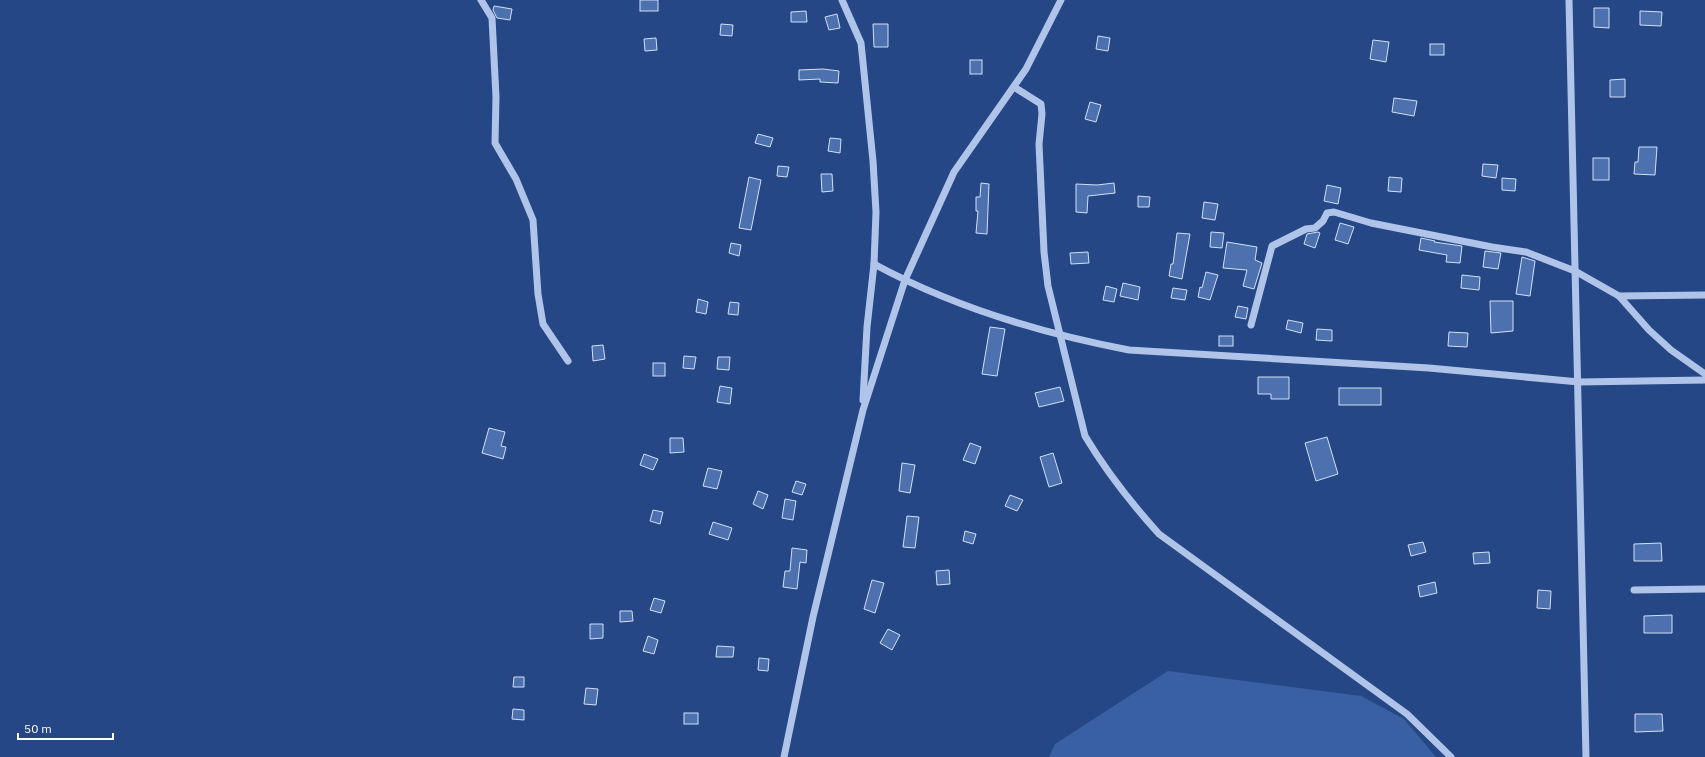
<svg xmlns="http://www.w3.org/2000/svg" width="1705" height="757" font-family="'IBM Plex Sans',sans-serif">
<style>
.green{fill:#3960a3}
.building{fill:#4d70ae;stroke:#d3e0f7}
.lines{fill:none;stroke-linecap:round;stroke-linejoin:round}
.minor{stroke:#afc4e8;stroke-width:7}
</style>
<rect width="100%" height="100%" fill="#254786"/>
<!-- green -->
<path class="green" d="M1168,671l193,25 43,23 32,38h-387l6,-13z"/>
<!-- building -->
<g class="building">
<rect x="640" y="0" width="18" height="11"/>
<path d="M494,6l18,3 -2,11 -13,-2 -4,-8z"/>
<path d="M1594,8h15v20l-15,-1z"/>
<path d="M806,11l1,11h-16v-10z"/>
<path d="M1640,11l22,1 -1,14 -21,-1z"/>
<path d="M837,14l3,14 -11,2 -4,-13z"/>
<path d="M721,24l12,1 -1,11 -12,-1z"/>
<path d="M873,24h15v23h-14z"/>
<path d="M1098,36l12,2 -2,13 -12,-2z"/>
<path d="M656,38l1,12 -12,1 -1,-12z"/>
<path d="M1373,40l16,2 -3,20 -16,-3z"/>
<rect x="1430" y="44" width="14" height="11"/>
<rect x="970" y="60" width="12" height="14"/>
<path d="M823,69l16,2 -1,12 -18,-1v-3l-21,1v-10z"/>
<path d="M1625,79v18h-15v-17z"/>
<path d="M1394,98l23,3 -3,15 -22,-4z"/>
<path d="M1090,102l11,3 -5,17 -11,-3z"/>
<path d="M758,134l15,4 -3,9 -15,-4z"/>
<path d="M830,138l11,1 -1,14 -12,-2z"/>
<path d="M1639,147h18l-2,28 -21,-1 1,-12h3z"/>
<rect x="1593" y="158" width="16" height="22"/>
<path d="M1483,164l15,1 -2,13 -14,-2z"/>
<path d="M778,166l11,1 -2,10 -10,-1z"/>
<path d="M821,174h11l1,17 -11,1z"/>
<path d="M749,177l12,3 -10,50 -12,-2z"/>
<path d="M1389,177l13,1 -1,14 -13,-1z"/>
<path d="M1502,178l14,1 -1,12 -13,-1z"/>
<path d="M981,183l8,1 -2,50 -11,-1 2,-22h-2v-14h4z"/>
<path d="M1114,183l1,10 -27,3 -1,17 -11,-1v-28l21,1z"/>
<path d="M1327,185l14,3 -3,16 -14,-3z"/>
<path d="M1138,196l12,1 -1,10h-11z"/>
<path d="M1204,202l14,2 -3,16 -13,-2z"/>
<path d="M1340,223l14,4 -6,17 -13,-4z"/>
<path d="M1211,232l13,1 -2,15 -12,-1z"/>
<path d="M1318,232l2,1 -5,15 -11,-4 3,-10z"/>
<path d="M1177,233l13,1 -8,45 -13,-3 2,-12h2z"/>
<path d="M1421,238l14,3 -1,1 28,4 -2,17 -14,-1 1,-7 -28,-5z"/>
<path d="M1227,242l30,5 -2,13 7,3 -8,26 -11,-3 4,-16 -24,-2z"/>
<path d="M731,243l10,2 -2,11 -10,-3z"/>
<path d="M1485,251l16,2 -3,16 -15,-2z"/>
<path d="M1088,252l1,11 -18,1 -1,-11z"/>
<path d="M1522,257l13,4 -5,35 -14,-2z"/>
<path d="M1206,272l12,3 -8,25 -12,-3 2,-10 2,1z"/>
<path d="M1462,275l18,2 -1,13 -18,-2z"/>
<path d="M1123,283l17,4 -2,13 -18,-4z"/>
<path d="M1106,286l11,3 -3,13 -11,-2z"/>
<path d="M1173,288l14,2 -2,10 -14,-2z"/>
<path d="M698,299l10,3 -2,12 -10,-2z"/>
<path d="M1490,301h23v30l-22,2z"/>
<path d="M730,302l9,1 -1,12 -10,-1z"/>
<path d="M1238,306l10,2 -2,11 -11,-2z"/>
<path d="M1288,320l15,3 -2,10 -15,-4z"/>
<path d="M990,327l15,2 -8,47 -15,-2z"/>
<path d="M1317,329l15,1v11l-16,-1z"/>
<path d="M1449,332l19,1 -1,14 -19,-1z"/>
<rect x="1219" y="336" width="14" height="10"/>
<path d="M603,345l2,14 -12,2 -1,-15z"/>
<path d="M684,356l12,1 -2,12 -11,-1z"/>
<path d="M718,357h12l-1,13 -12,-1z"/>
<rect x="653" y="363" width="12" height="13"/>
<path d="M1258,377h31v22h-18v-5h-13z"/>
<path d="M720,386l12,2 -2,16 -13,-2z"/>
<path d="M1060,387l4,14 -25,6 -4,-14z"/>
<rect x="1339" y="388" width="42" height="17"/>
<path d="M489,428l16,4 -4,14 5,1 -3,12 -21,-6z"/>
<path d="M1327,437l11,37 -22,7 -11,-38z"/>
<path d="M670,438h13l1,14 -14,1z"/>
<path d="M970,443l11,4 -6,17 -12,-4z"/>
<path d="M1053,453l9,30 -13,4 -9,-30z"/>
<path d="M644,454l14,5 -5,11 -13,-5z"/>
<path d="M902,463l13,2 -5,28 -11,-2z"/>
<path d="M708,468l14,3 -5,18 -14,-3z"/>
<path d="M796,481l10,3 -4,11 -10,-3z"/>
<path d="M758,491l10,4 -5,14 -10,-5z"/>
<path d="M1010,495l13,5 -6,11 -12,-5z"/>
<path d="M785,499l11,2 -3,19 -11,-2z"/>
<path d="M653,510l10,2 -3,12 -10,-3z"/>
<path d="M907,516l12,1 -4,31 -12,-1z"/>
<path d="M713,522l19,6 -4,12 -19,-6z"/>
<path d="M965,531l11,3 -3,10 -10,-3z"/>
<path d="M1423,542l3,10 -15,4 -3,-11z"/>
<path d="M1661,543l1,18h-28v-17z"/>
<path d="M792,548l15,2 -1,13 -6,-1 -3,27 -14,-2 2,-16h5z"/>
<path d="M1489,552l1,11 -16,1 -1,-11z"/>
<path d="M949,570l1,14 -13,1 -1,-14z"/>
<path d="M872,580l12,3 -9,30 -11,-4z"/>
<path d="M1435,582l2,11 -17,4 -2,-11z"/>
<path d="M1538,590l13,1 -1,18 -13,-1z"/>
<path d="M654,598l11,3 -4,12 -11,-3z"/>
<path d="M620,611h12l1,10 -13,1z"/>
<path d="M1672,615v18h-28v-17z"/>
<path d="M590,624h13v14l-13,1z"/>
<path d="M888,629l12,6 -8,15 -12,-7z"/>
<path d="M648,636l10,4 -4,14 -11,-3z"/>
<path d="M717,646l17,1 -1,10h-17z"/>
<path d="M759,658l10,1 -1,12 -10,-1z"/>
<path d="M514,677h10v10h-11z"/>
<path d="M586,688l12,1 -2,16 -12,-1z"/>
<path d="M513,709l11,1v10l-12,-1z"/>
<rect x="684" y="713" width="14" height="11"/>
<path d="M1635,714h27l1,17 -28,1z"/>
</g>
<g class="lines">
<!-- minor -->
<g class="minor">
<path d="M481,0l11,18 4,79 -1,46 21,36 17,41 5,74 5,30 25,37"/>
<path d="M842,0l19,43 12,118 3,51 -2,52 -7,63 -4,73"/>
<path d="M1569,0l17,757"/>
<path d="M1014,87l27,17 1,10 -3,30 5,108 4,34 37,150c21,35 46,67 74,98l248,180 44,43"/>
<path d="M874,264c79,43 166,69 255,86l300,18 150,14 126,-2"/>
<path d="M1619,296l86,-1"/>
<path d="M1251,325l21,-79 34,-17 9,-1 8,-7 4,-8 7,-1 37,11 121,24 34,5 49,19 44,25 30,34 22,20 34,24"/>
<path d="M1634,590l71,-1"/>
<path d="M784,757l29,-140 50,-207 42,-130 49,-108 72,-103 35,-69"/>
</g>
</g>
<!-- scale -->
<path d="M18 733v6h95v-6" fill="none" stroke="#ffffff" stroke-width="2"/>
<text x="24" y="733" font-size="12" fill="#ffffff" stroke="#254786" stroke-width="3" paint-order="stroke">50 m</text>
</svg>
